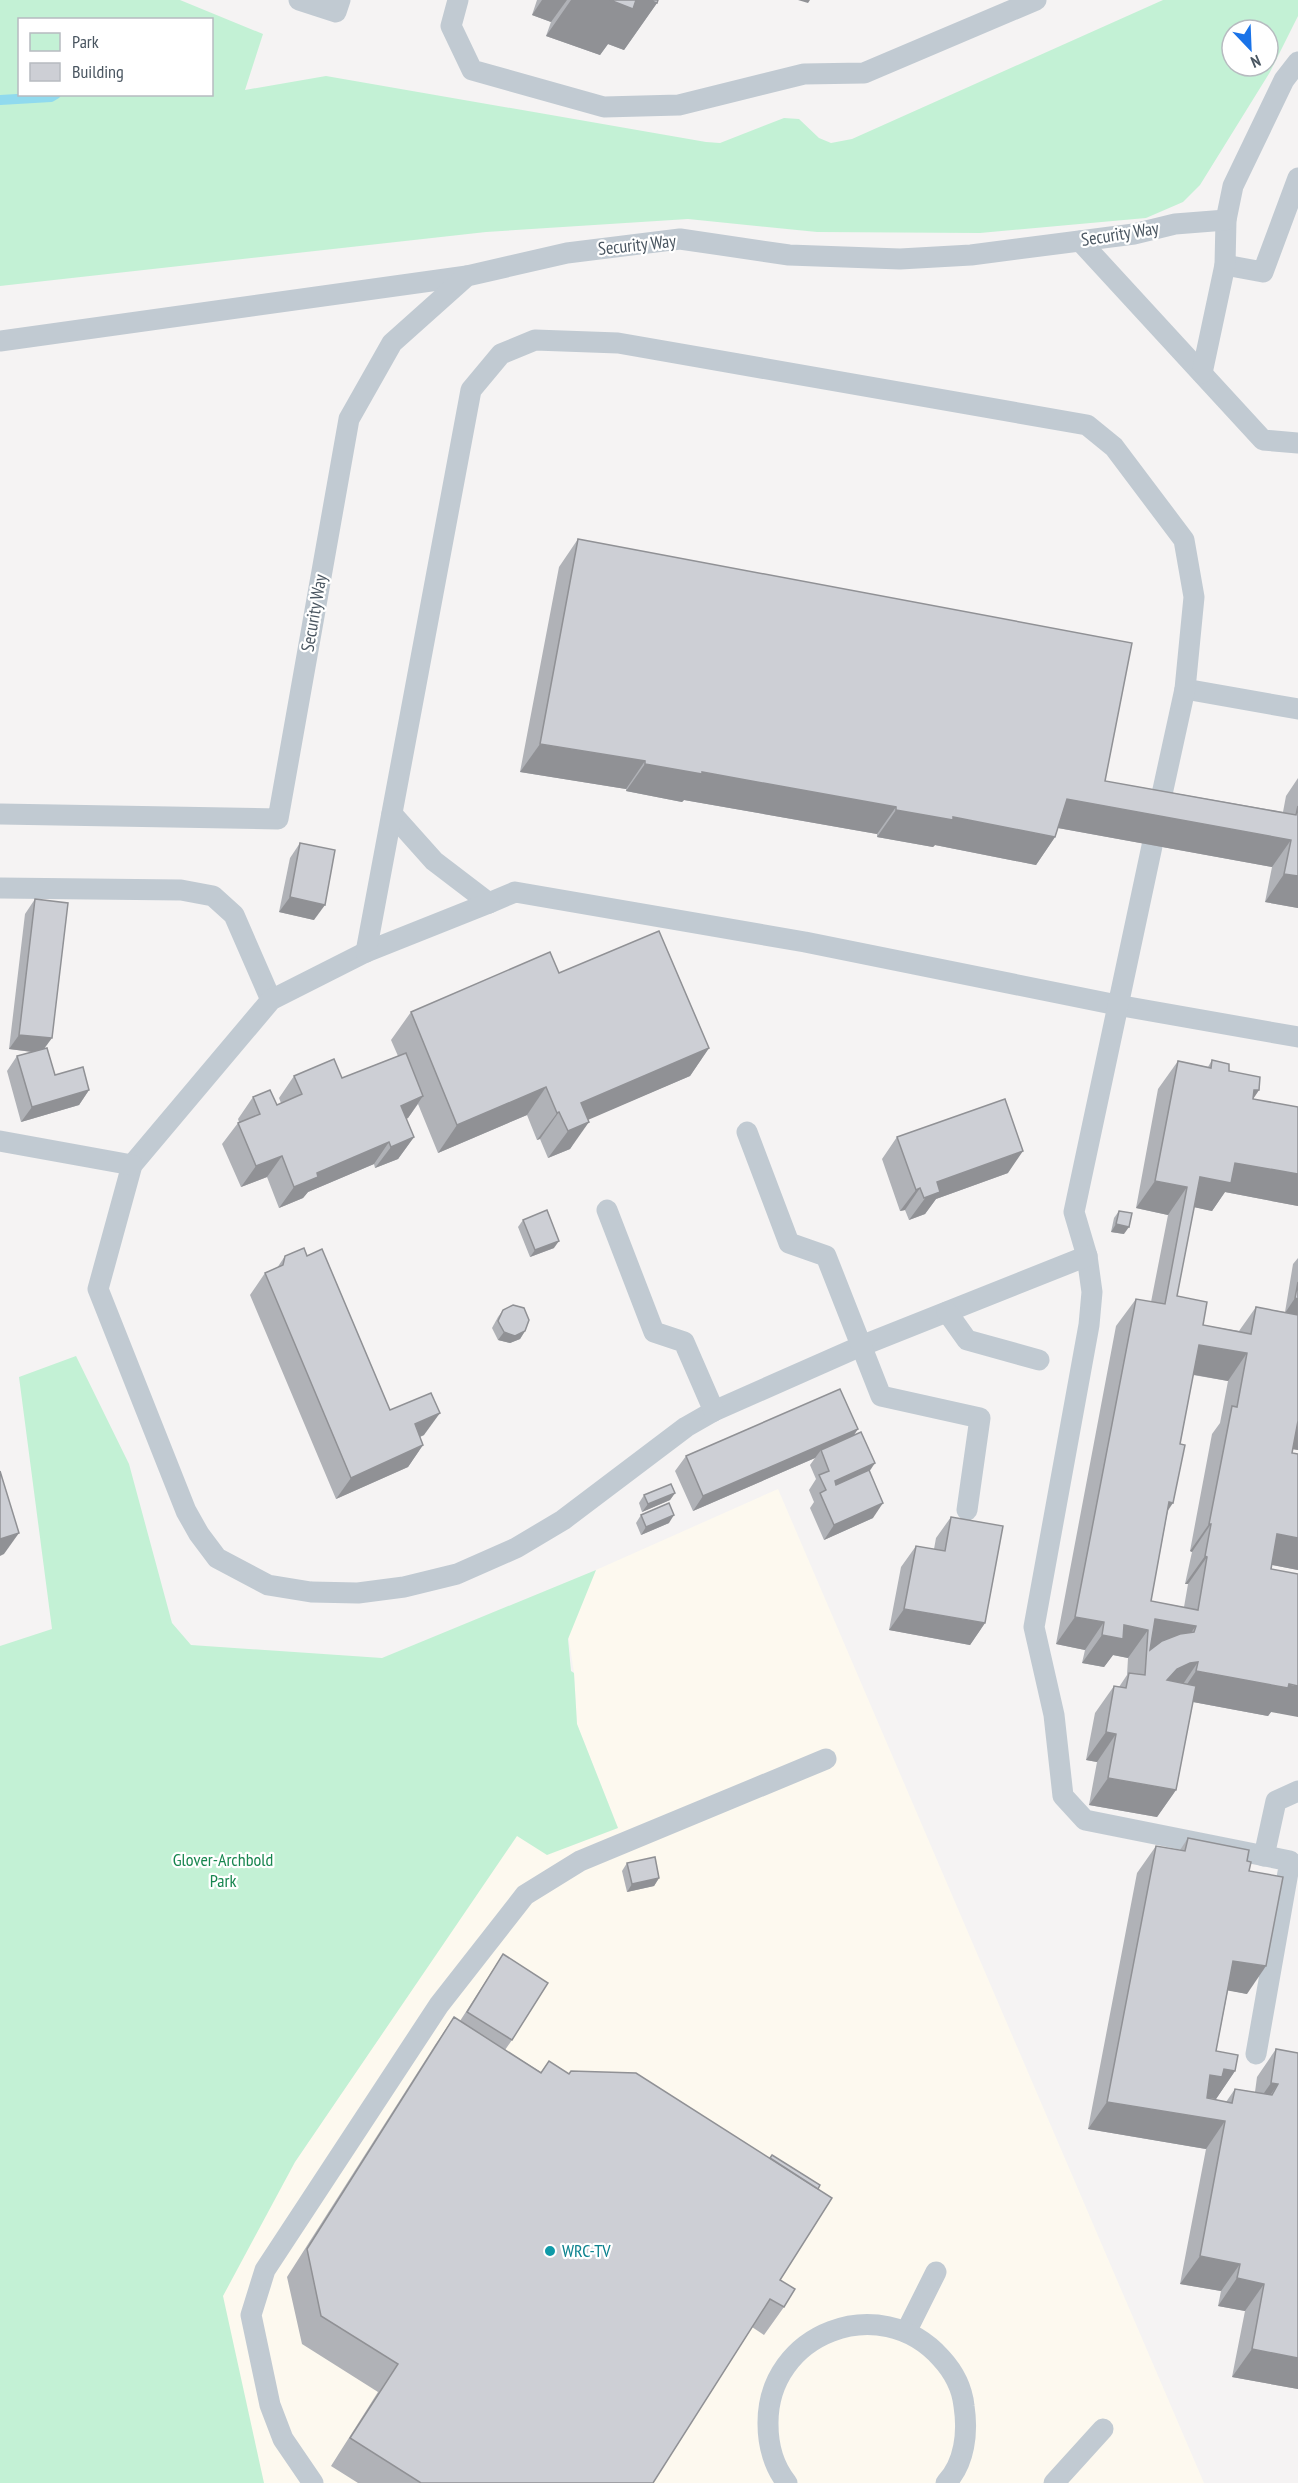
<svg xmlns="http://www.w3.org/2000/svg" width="1298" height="2483" font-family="'PT Sans Narrow',sans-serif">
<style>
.commercial{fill:#fdf9ef}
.green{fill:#c3f1d5;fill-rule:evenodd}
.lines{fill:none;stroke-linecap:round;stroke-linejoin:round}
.stream{stroke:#90daee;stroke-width:10}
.service{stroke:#c1cad2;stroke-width:21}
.wall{fill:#b0b2b7;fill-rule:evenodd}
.shaded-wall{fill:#909195}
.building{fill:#cdcfd5;stroke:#909195;stroke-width:1.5;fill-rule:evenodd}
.culture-dot{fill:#0f9aa8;stroke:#fff;stroke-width:2}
.labels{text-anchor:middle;stroke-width:4.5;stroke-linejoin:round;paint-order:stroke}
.street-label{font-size:18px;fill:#4a5661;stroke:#fff}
.park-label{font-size:18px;fill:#17864f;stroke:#fff}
.culture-label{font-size:18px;fill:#0d838f;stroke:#fff;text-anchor:start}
</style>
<rect width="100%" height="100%" fill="#f5f3f3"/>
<!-- commercial -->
<path class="commercial" d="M778,1489l426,994h-942l-45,-182 78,-139 223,-329 100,-5 -41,-104 -3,-51 -6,-40 28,-63z"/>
<!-- green -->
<g class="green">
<path d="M0,0h180l83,34 -18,56 81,-14 380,66 14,1 64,-25 15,1 20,19 12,5 21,-4 311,-139h135v16l-28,56 -70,113 -17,17 -37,16 -166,15 -163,-1 -129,-13 -202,13 -486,54zM20,20h192v74h-192zM1232,30h36v36h-36z"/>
<path d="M76,1356l53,108 43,159 19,22 191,13 214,-88 -28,69 3,32 3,2 3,51 41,104 -71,27 -30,-19 -222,326 -72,134 41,187h-264v-837l52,-17 -33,-252z"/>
</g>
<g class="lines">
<!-- stream -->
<path class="stream" d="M0,100l51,-3 5,-3"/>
<!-- service -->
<g class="service">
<path d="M299,0l37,12 4,-12"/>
<path d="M458,0l-7,26 21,44 132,37 75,-2 125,-31 60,-1 172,-73"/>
<path d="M1080,241l183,199 35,3"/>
<path d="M1225,265l38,7 35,-94"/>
<path d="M0,341l467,-65"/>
<path d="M1202,373l23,-108 1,-45 7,-34 51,-106 14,-18"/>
<path d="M1185,689l113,20"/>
<path d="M0,814l278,5 71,-400 43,-76 75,-67 100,-23 113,-14 109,16 111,4 71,-4 163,-21 41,-10 51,-4"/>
<path d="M392,814l42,47 55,42 26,-11 290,50 312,63 181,32"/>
<path d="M1152,846l-78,366 13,44 5,36 -3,33 -55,302 20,88 9,81 22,24 205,41 -34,193"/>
<path d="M0,888l181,2 32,6 21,19 37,85"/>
<path d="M489,903l-123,49 -95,48 -139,165 -34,124 88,222 13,23 18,24 51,27 43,7 47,1 46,-6 53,-13 59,-26 47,-28 123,-93 28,-16 147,-65 226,-90"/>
<path d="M366,952l105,-562 30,-36 34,-14 83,3 469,82 27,22 70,93 10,57 -9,92 -28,128"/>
<path d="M747,1132l42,111 37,13 55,140 99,22 -13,92"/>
<path d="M0,1141l132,24"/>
<path d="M607,1210l47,122 30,10 30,69"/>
<path d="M947,1312l20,28 72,20"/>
<path d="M1264,1856l12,-55 22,-10"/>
<path d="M906,2332l30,-60"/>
<path d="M313,2483l-30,-44 -13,-34 -19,-90 14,-45 174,-265 86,-110 55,-34 246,-102"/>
<path d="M787,2483c-13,-16 -19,-38 -19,-59 -1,-91 112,-134 173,-66 12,13 21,29 23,48 4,26 1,57 -18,77"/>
<path d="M1054,2483l49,-54"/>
</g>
</g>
<!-- wall -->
<g class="wall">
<path d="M537,0h121l-1,3 -33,47 -16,-6 -8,11 -54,-19 5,-14 -19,-7z"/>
<path d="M578,539l527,242 178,31 3,-16 12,-18v130l-33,-6 7,-35 -214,-39 -3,9 -19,28 -101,-20 -2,2 -56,-10v-3l-193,-34 -2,2 -56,-11v-2l-106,-17 39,-205z"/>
<path d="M300,843l14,77 -35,-8 11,-54z"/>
<path d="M35,899l9,150 11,26 34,15 -10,15 -58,17 -14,-51 10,-15 15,-4 -23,-3 16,-135z"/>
<path d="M559,973l150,75 -19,28 -102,43 -18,30 -22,9 -8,-19 -3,1 -10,-25 -89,38 -20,-49 -10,14 -2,1 8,18 -16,22 -23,9 -1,-4 -66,28 -5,6 -24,10 -12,-31 -26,10 -19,-43 16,-21 1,-1 -1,-3 15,-22 24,8 4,-2 -2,-5 15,-22 48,2 56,-22 -7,-16 20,-28z"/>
<path d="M1212,1060l47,30 -6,9 45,8v99l-73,-14 -13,19 -18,-4 -17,89 26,29 36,6 17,-24 29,5 8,-48 5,-6v192l-5,-1 -1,4 6,1v116l-26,-5 -1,147 -3,4 -75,-14 -17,88 -19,27 -68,-12 8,-43 -11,-2 9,-47 19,-27 5,1 8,-12 1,-17 -15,-3 -9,12 -22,-4 3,-13 -29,-6 60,-318 20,-27 15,3 17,-87 -32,-7 22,-119 20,-28 30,6zM1193,1375l35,6 -8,42 -8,11 -22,117 2,1 -7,32h3l-4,23 -33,-6z"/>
<path d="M897,1137l111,36 -72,26 -11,15 -16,6 -4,-10 -5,1 -18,-52z"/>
<path d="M1119,1211l5,23 -13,-2 3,-14z"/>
<path d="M523,1220l31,28 -24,9 -12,-30z"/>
<path d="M285,1256h22l83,154 34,25 -4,2 3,8 -15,22 -72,32 -86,-204 15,-22 12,-5z"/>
<path d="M503,1310l22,21 -5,8 -10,4 -12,-3 -6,-12 6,-11z"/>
<path d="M853,1436l17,35 3,47 -49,22 -14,-32 4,-6 -5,-12 7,-11 -6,-14 5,-7 -122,53 -18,-40 11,-15z"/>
<path d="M675,1493l-5,7 -28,12 -3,-9 5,-8z"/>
<path d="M641,1515l28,8 -28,12 -5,-12z"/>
<path d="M951,1517l34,106 -15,22 -81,-15 12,-63 15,-21 18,3 2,-11z"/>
<path d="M1188,1838l59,23 2,10 -2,123 -19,-4 -12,61 19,20 -19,28 -9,-1 19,4 9,-13 20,3 2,-15 19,-28 22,340 -66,-12 13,-66 -27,-5 3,-15 -41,-7 26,-135 -118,-20 49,-256 19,-27 24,4z"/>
<path d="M627,1863l32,15 -5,8 -27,6 -5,-21z"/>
<path d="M503,1954l9,86 -7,10 36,22 8,-11 20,13 249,115 -38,91 4,27 -20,28 -12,-8 -99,156h-295l-27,-17 47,-74 -76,-48 -15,-67 148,-232 19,-28 6,4z"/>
</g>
<!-- shaded-wall -->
<g class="shaded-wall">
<path d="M542,0h25l-16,22 -19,-7z"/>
<path d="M571,0h78l8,3 -33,47 -16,-6 -8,11 -54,-19z"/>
<path d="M798,0h12l-2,3z"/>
<path d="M540,744l105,17 -19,28 -106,-17z"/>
<path d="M645,764l57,8 194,35 -19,27 -193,-34 -2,2 -56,-11z"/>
<path d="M1067,799l224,41 -19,27 -225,-41z"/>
<path d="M896,810l57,7 102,20 -19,28 -101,-20 -2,2 -56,-10z"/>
<path d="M1284,874l14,2v32l-33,-6z"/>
<path d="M290,897l35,8 -11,15 -35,-8z"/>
<path d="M19,1035l33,3 -11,15 -32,-4z"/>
<path d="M709,1048l-19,28 -123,53 14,-26z"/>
<path d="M546,1087l-19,28 -89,38 19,-28z"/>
<path d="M89,1090l-10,15 -58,17 11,-15z"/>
<path d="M1254,1090h5l-19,28z"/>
<path d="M423,1096l-15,22 -22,10 15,-22z"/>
<path d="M559,1112l-19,27 -3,1 20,-27z"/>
<path d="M589,1122l-19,27 -22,9 20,-27z"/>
<path d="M414,1137l-16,22 -23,9 16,-21z"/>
<path d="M389,1142l-15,22 -66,28 -5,6 -24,10 15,-21 23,-14z"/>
<path d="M1023,1151l-15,22 -72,26 -11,15 -16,6 28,-38z"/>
<path d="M282,1156l-15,21 -26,10 15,-21z"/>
<path d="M1235,1163l63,11v32l-73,-14 -13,19 -28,-6 16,-28z"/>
<path d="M1155,1181l32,6 -19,28 -32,-7z"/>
<path d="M920,1188l-15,22 -5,1 16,-21z"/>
<path d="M1116,1224l13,3 -5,7 -13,-2z"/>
<path d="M559,1241l-5,7 -24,9 5,-7z"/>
<path d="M1295,1298l3,1v16l-13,-2z"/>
<path d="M525,1331l-5,8 -10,4 -12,-3 6,-8z"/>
<path d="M1199,1345l48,8 -19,28 -49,-9z"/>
<path d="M440,1413l-16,22 -24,10 15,-21z"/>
<path d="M1298,1420v30l-19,-3z"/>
<path d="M858,1429l-10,15 -27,6 -6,8 -122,53 10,-15z"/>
<path d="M423,1445l-15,22 -72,32 15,-21z"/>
<path d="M875,1463l-10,15 -40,18 10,-15z"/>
<path d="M675,1493l-5,7 -28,12 6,-8z"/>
<path d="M1169,1502l4,1 -19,28z"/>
<path d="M883,1503l-10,15 -49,22 10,-15z"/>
<path d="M674,1515l-5,8 -28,12 5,-8z"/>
<path d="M1209,1524h2l-19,28 -2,-1z"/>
<path d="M19,1533l-15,21 -4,2v-17z"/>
<path d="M1277,1534l21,4v32l-40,-8z"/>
<path d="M1205,1556l2,1 -19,27h-3z"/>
<path d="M904,1609l81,14 -15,22 -81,-15z"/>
<path d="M1075,1617l29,5 -19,28 -29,-6z"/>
<path d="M1155,1619l41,7 -20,27 -29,-5 1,-18 -20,28 -15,-3 -9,12 -22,-4 20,-28 22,-10z"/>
<path d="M1198,1662l-19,28 -12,-10 10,-11 13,-6z"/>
<path d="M1196,1671l102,15v31l-27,-5 -3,4 -91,-17z"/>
<path d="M1106,1732l10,2 -19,28 -11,-2z"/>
<path d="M1108,1778l68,12 -19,27 -68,-12z"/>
<path d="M659,1878l-5,8 -27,6 5,-8z"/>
<path d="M1233,1961l33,5 -19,28 -33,-6z"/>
<path d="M1224,2069l11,2 -19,28 -8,-1 -5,6 7,-29z"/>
<path d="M1271,2083l7,1 -19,28 -7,-2z"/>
<path d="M1107,2102l118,19 -19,28 -118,-20z"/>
<path d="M1200,2256l40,8 -19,27 -41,-7z"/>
<path d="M1237,2278l27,6 -19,27 -27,-5z"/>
<path d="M1252,2349l46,9v31l-66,-12z"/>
</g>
<!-- building -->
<g class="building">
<path d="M610,0h26l-3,9z"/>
<path d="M649,0h9l-1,3z"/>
<path d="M578,539l554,104 -27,138 191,34 2,-9v70l-14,-2 7,-34 -224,-41 -12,38 -102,-20v3l-57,-10v-3l-194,-35v2l-57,-10v-3l-105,-17z"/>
<path d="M300,843l35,7 -10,55 -35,-8z"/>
<path d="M35,899l33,4 -16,135 -33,-3z"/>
<path d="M659,931l50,117 -128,55 8,19 -21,9 -9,-19 -2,1 -11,-26 -89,38 -46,-113 139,-60 9,21z"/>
<path d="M47,1048l8,27 28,-8 6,23 -57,17 -15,-51z"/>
<path d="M406,1053l17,43 -22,10 13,31 -23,10 -2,-5 -72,31 1,4 -24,10 -12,-31 -26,10 -18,-43 22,-9 -7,-17 17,-7 7,15 25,-11 -8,-18 40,-17 8,19z"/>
<path d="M1212,1060l17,4v7l31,6 -1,13h-5l-1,9 45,8v67l-63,-11 -4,20 -31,-6 -23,119 30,6 -4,23 48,9 5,-27 42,8v106l-6,32 6,1v84l-21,-4 -6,35 27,5v112l-9,-2 -1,4 -92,-17 2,-9 -8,1 -13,6 -10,11 29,6 -20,104 -68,-12 8,-44 -10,-2 8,-46 12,2 3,-15 16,2 3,-45 -24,-5 -1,14 -21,-4 2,-13 -29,-5 61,-318 29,5 22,-117 -32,-6 23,-120 33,7zM1199,1345l48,8 -10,54 -5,-1 -23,118h2l-6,32 2,1 -9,53 -47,-9 18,-99 4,1 12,-58 -5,-1zM1155,1619l41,7 -2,6 -14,2 -18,7 -12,9z"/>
<path d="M1005,1099l18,52 -86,31 3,10 -16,6 -4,-10 -4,2 -19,-53z"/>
<path d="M547,1210l12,31 -24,9 -12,-30z"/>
<path d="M1119,1211l13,2 -3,14 -13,-3z"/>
<path d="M304,1248l3,8 15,-7 68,161 41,-17 9,20 -25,11 8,21 -72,33 -86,-205 18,-8 2,-9z"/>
<path d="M1298,1282v17l-3,-1z"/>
<path d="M513,1305l11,3 5,12 -4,11 -10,5 -11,-4 -6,-11 5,-11z"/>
<path d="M840,1389l18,40 -155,67 -17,-40z"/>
<path d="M861,1432l14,31 -40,18 1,4 33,-15 14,33 -49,22 -14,-32 6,-3 -7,-15 10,-4 -8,-21z"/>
<path d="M0,1471l19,62 -19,6z"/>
<path d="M671,1484l4,9 -27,11 -4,-9z"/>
<path d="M669,1503l5,12 -28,12 -5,-12z"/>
<path d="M951,1517l52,9 -18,97 -81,-14 12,-63 29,5z"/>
<path d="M1188,1838l61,12 -2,11 4,1 -2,9 34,6 -17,89 -33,-5 -17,90 22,4 -3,16 -11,-2 -2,8 -12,-2 -3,23 25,5 3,-14 37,6 6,-11 -7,-1 5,-34 22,4v305l-46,-9 12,-65 -27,-6 3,-14 -40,-8 25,-135 -118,-19 49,-256 29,5z"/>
<path d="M655,1857l4,21 -27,6 -5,-21z"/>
<path d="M503,1954l45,29 -36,57 -45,-28z"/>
<path d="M454,2017l87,56 8,-12 20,13 2,-3 65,2 196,125 -52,82 15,9 -11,18 -14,-8 -117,184h-232l-71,-45 48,-74 -77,-48 -14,-67z"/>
<path d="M772,2155l48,30 -2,4 -48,-31z"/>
</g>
<!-- markers -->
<circle class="culture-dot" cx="550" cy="2251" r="6"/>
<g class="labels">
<!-- street labels -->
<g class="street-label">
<text transform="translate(1120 234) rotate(-9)" y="6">Security Way</text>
<text transform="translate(637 245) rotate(-6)" y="6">Security Way</text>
<text transform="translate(314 613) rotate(-80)" y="6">Security Way</text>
</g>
<!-- park labels -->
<g class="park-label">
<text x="223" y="1866">Glover-Archbold<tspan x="223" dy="21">Park</tspan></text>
</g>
<!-- culture labels -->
<g class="culture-label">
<text x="562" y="2257">WRC-TV</text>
</g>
</g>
<!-- legend -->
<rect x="18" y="18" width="195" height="78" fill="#ffffff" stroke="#b7bbc0" stroke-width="1.5"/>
<rect x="30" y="33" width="30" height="18" fill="#c3f1d5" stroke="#b7bbc0" stroke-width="1.5"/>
<text x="72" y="48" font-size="18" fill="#4a5661">Park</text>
<rect x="30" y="63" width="30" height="18" fill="#cdcfd5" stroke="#b7bbc0" stroke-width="1.5"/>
<text x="72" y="78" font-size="18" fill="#4a5661">Building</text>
<!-- north arrow -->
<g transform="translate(1250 48) rotate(157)"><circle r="28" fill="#ffffff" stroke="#b7bbc0" stroke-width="1.5"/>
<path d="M0-4.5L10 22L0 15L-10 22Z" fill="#1a73e8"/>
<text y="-9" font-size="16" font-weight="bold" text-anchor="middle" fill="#4a5661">N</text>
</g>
</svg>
